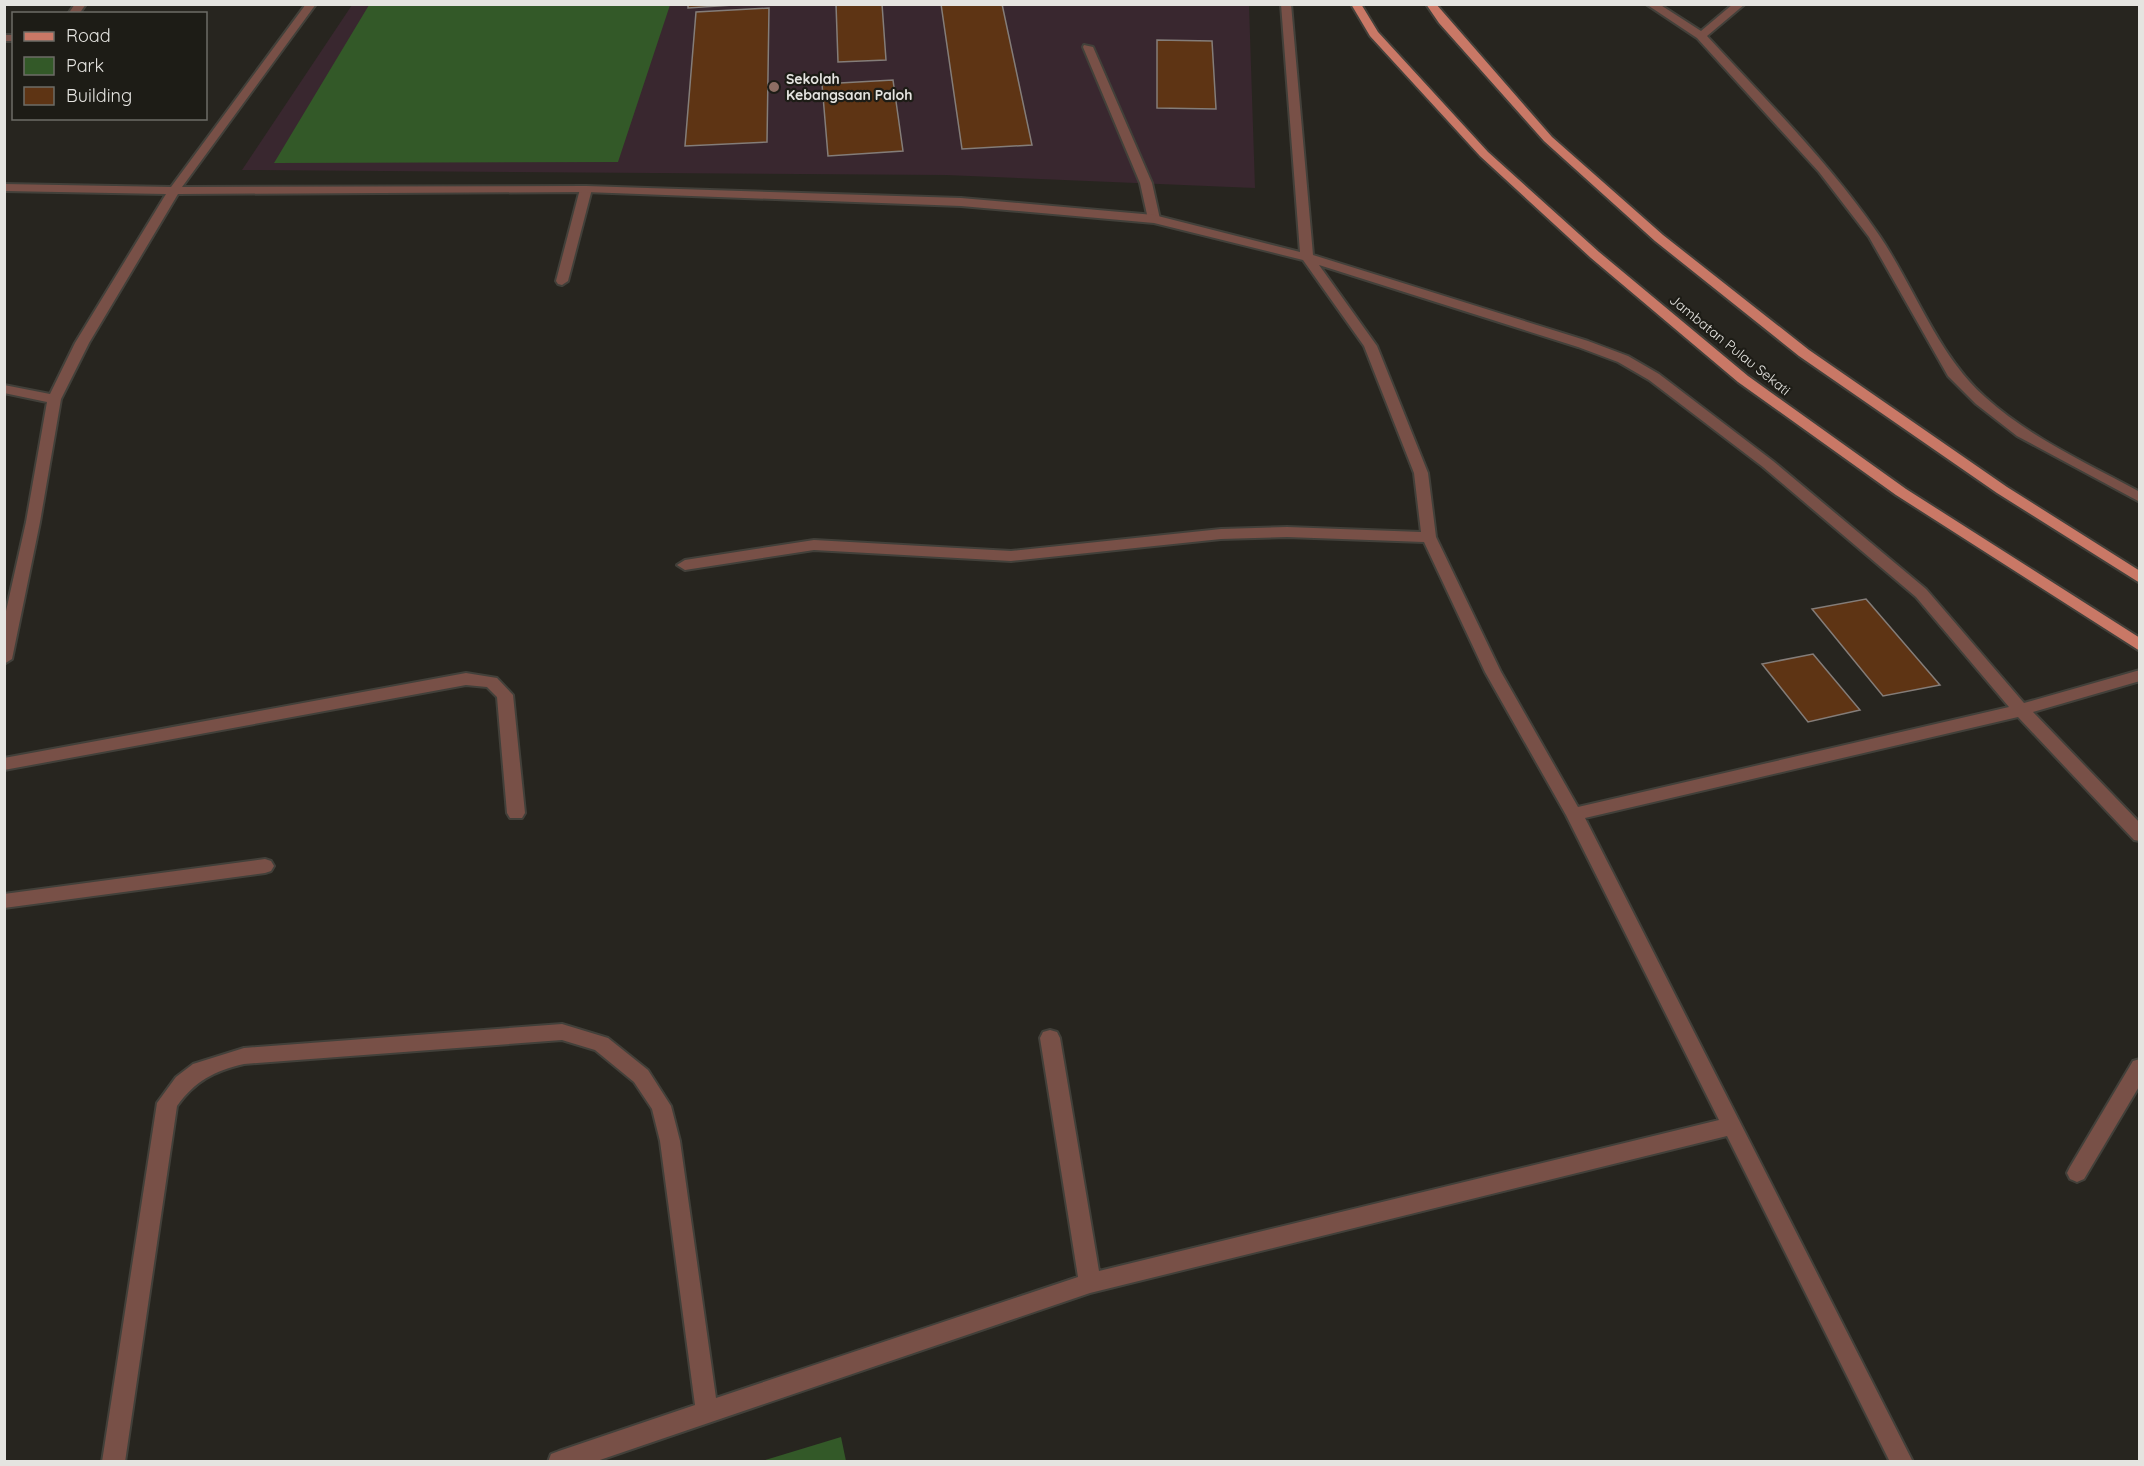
<svg xmlns="http://www.w3.org/2000/svg" width="2144" height="1466" font-family="Quicksand,sans-serif">
<style>
.education{fill:#39272f}
.green{fill:#335928}
.building{fill:#5e3414;stroke:#847d79;stroke-width:1.5}
.lines{fill:none;stroke-linecap:round;stroke-linejoin:round}
.service-casing{stroke:#42403a;stroke-width:4}
.minor-casing{stroke:#42403a;stroke-width:4}
.primary-casing{stroke:#42403a;stroke-width:4}
.service{fill:#785047;fill-rule:evenodd}
.minor{fill:#785047;fill-rule:evenodd}
.primary{fill:#c97866;fill-rule:evenodd}
.education-dot{fill:#8d6e63;stroke:#1d1c16;stroke-width:2}
.labels{text-anchor:middle;stroke-width:4.5;stroke-linejoin:round;paint-order:stroke}
.far-poi-label{font-size:14px;font-weight:bold;fill:#e5e4e0;stroke:#1d1c16;text-anchor:start}
.far-street-label{font-size:14px;fill:#e5e4e0;stroke:#1d1c16}
</style>
<rect width="100%" height="100%" fill="#27251f"/>
<!-- education -->
<path class="education" d="M352,5h897l6,183 -309,-13 -704,-5z"/>
<!-- green -->
<g class="green">
<path d="M369,5v-1l301,1 -52,157 -344,1z"/>
<path d="M841,1437l5,24h-84z"/>
</g>
<!-- building -->
<g class="building">
<path d="M688,4h61l-61,4z"/>
<path d="M836,4h46l4,56 -48,2z"/>
<path d="M941,4h61l30,141 -70,4z"/>
<path d="M769,8l-2,134 -82,4 11,-134z"/>
<path d="M1157,40l55,1 4,68 -59,-1z"/>
<path d="M893,80l10,71 -75,5 -6,-72z"/>
<path d="M1866,599l74,86 -57,11 -71,-87z"/>
<path d="M1813,654l47,56 -52,12 -46,-58z"/>
</g>
<g class="lines">
<defs>
<g id="service">
<path d="M1084,45l9,2 59,136 8,36 -2,3 -10,-3 -8,-36 -57,-136z"/>
<path d="M586,186l6,3 -24,92 -6,4 -4,-1 -2,-3 24,-92z"/>
</g>
<g id="minor">
<path d="M75,4h11l-7,10h-11z"/>
<path d="M306,4h10l-134,183 404,-1 375,12 193,17 146,37 -19,-248h10l22,251 275,86 40,15 31,18 114,87 153,128 98,114 116,-33v11l-107,31 107,111v18l-6,-1 -116,-123 -433,101 328,644h-23l-163,-326 -637,157 -496,169h-46l3,-8 8,-3 136,-46 -35,-264 -8,-32 -18,-27 -39,-32 -33,-10 -318,24c-30,7 -49,17 -67,42l-52,356h-23l55,-359 19,-26 17,-13 51,-16 318,-24 46,14 40,32 23,36 9,35 36,257 362,-121 -38,-239 3,-6 7,-2 7,2 3,6 39,233 620,-151 -153,-305 -81,-143 -61,-130 -137,-5 -66,2 -210,22 -197,-11 -129,20 -8,-5 8,-5 129,-20 197,11 210,-22 66,-2 134,5 -7,-59 -50,-127 -61,-86 -149,-37 -193,-17 -375,-14 -408,2 -89,149 -28,56 -21,123 -28,137 -8,5v-44l22,-98 21,-120 -43,-9v-8l46,9 25,-51 91,-149 -162,-3v-7l167,3zM1319,265l259,82 40,15 31,18 114,87 153,130 93,110 -431,100 -77,-135 -65,-135 -8,-64 -51,-127z"/>
<path d="M1646,4h13l42,27 32,-27h12l-38,32c59,64 123,127 172,199 36,53 58,119 106,162 45,41 102,66 155,95v10l-123,-66 -41,-32 -28,-28 -79,-139 -50,-65 -122,-134z"/>
<rect x="4" y="35" width="10" height="6"/>
<path d="M466,673l31,5 16,17 12,118 -3,5h-12l-3,-5 -10,-116 -10,-10 -21,-2 -462,85v-12z"/>
<path d="M265,859l6,2 3,5 -3,5 -6,2 -261,35v-14z"/>
<path d="M2140,1059v26l-56,94 -7,3 -7,-3 -3,-6 3,-6 63,-106z"/>
</g>
<g id="primary">
<path d="M1351,4h10l17,28 110,120 111,100 149,124 158,113 234,149v13l-244,-156 -158,-113 -147,-124 -111,-102 -110,-120z"/>
<path d="M1426,4h10l116,133 111,98 146,115 198,137 133,84v12l-143,-90 -198,-137 -144,-115 -111,-100 -105,-118z"/>
</g>
</defs>
<!-- service casing -->
<use href="#service" class="service-casing"/>
<!-- minor casing -->
<use href="#minor" class="minor-casing"/>
<!-- primary casing -->
<use href="#primary" class="primary-casing"/>
<!-- service -->
<use href="#service" class="service"/>
<!-- minor -->
<use href="#minor" class="minor"/>
<!-- primary -->
<use href="#primary" class="primary"/>
</g>
<!-- markers -->
<circle class="education-dot" cx="774" cy="87" r="6"/>
<g class="labels">
<!-- far-poi labels -->
<g class="far-poi-label">
<text x="786" y="84">Sekolah<tspan x="786" dy="16">Kebangsaan Paloh</tspan></text>
</g>
<!-- far-street labels -->
<g class="far-street-label">
<text transform="translate(1730 345) rotate(39)" y="5">Jambatan Pulau Sekati</text>
</g>
</g>
<!-- border -->
<rect width="2144" height="1466" fill="none" stroke="#e5e4e0" stroke-width="12"/>
<!-- legend -->
<rect x="12" y="12" width="195" height="108" fill="#1d1c16" stroke="#6d6c67" stroke-width="1.5"/>
<rect x="24" y="32" width="30" height="9" fill="#c97866" stroke="#6d6c67" stroke-width="1.5"/>
<text x="66" y="42" font-size="18" fill="#e5e4e0">Road</text>
<rect x="24" y="57" width="30" height="18" fill="#335928" stroke="#6d6c67" stroke-width="1.5"/>
<text x="66" y="72" font-size="18" fill="#e5e4e0">Park</text>
<rect x="24" y="87" width="30" height="18" fill="#5e3414" stroke="#6d6c67" stroke-width="1.5"/>
<text x="66" y="102" font-size="18" fill="#e5e4e0">Building</text>
</svg>
